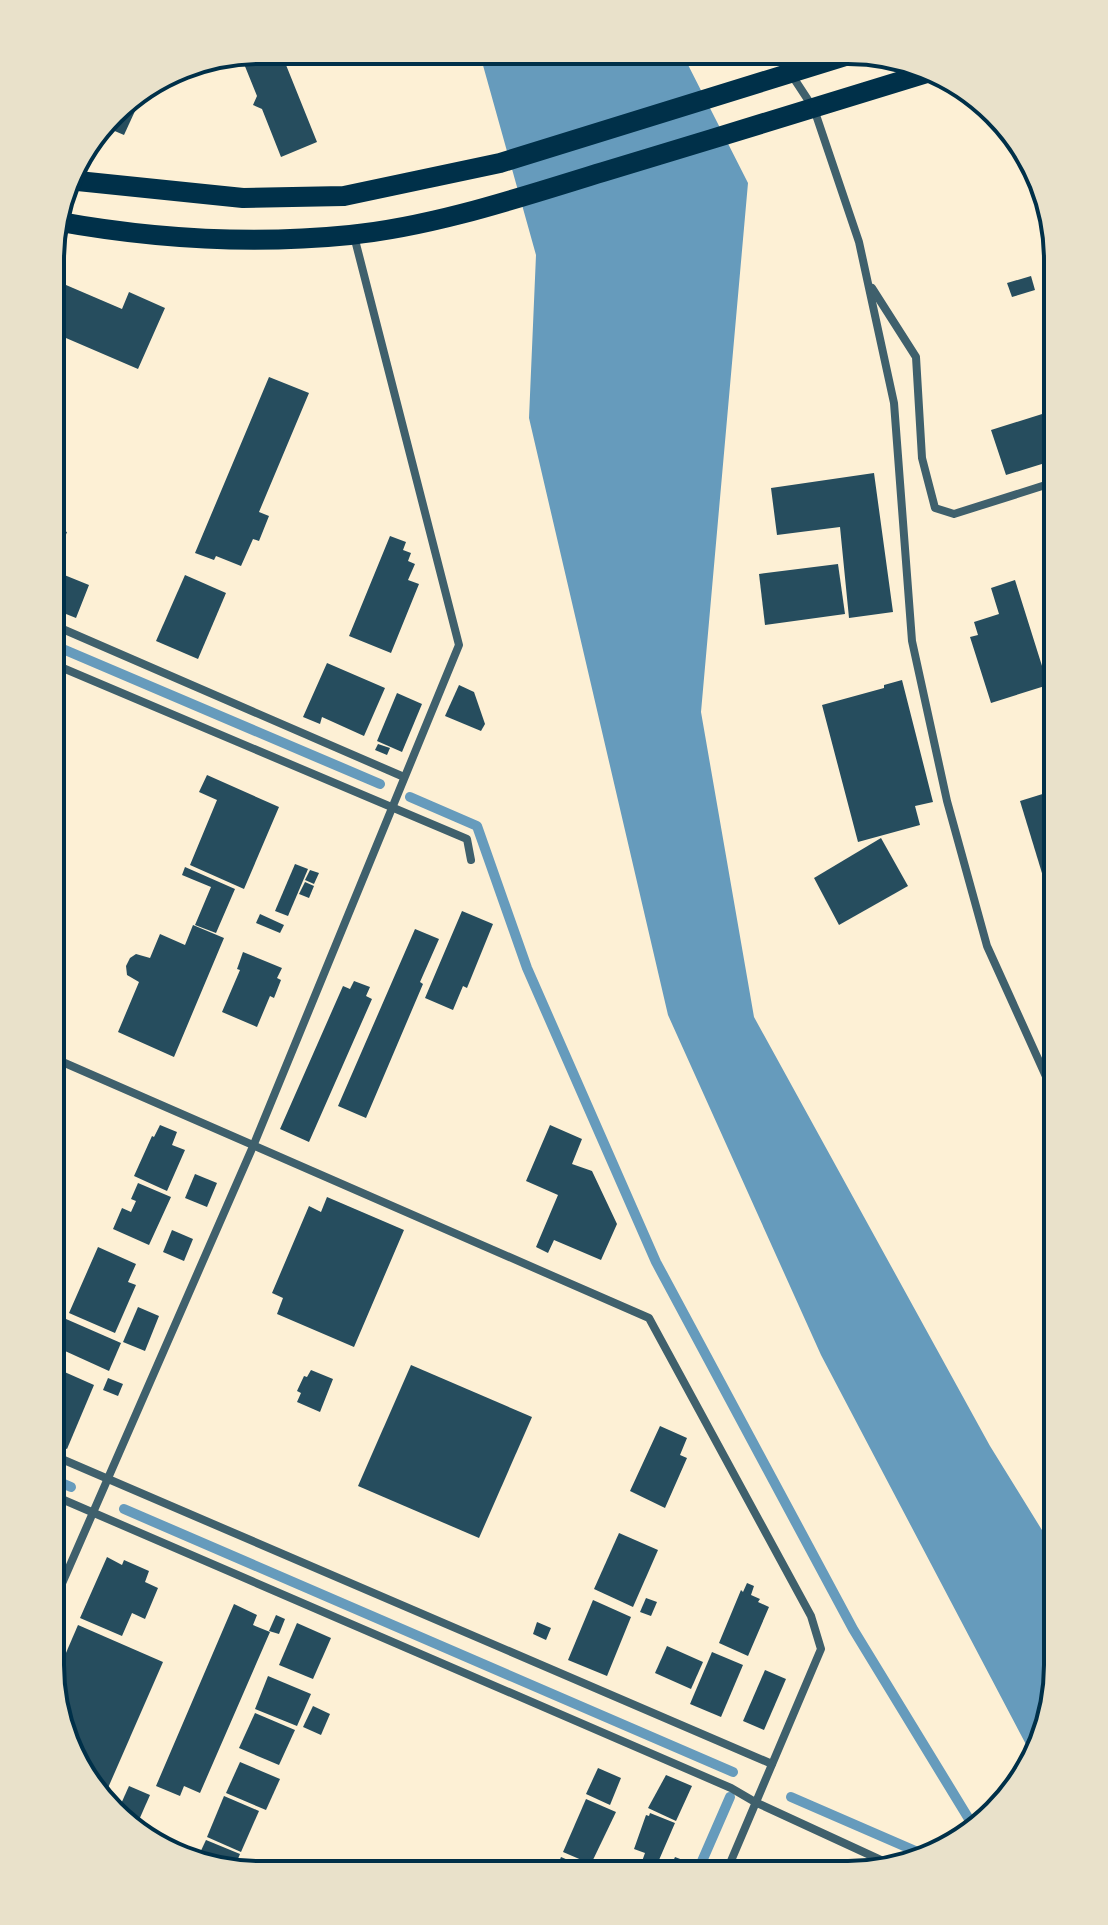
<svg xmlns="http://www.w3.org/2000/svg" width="1108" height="1925" font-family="'Public Sans',sans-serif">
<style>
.water{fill:#669bbc}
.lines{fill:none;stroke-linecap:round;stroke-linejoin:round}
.stream{stroke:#669bbc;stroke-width:10}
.building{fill:#264d5e}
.minor{stroke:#3f606c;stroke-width:8}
.primary{stroke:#003049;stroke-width:20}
.rim{fill:none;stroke:#003049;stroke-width:4}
</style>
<rect width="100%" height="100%" fill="#fdf0d5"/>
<!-- water -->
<path class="water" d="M479,51l203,2 66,130 -47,529 53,305 236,429 68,110v123l-28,73 -209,-397 -153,-340 -139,-597 7,-163z"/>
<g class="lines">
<!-- stream -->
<g class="stream">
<path d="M51,644l329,140"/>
<path d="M410,797l67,29 50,142 129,294 197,367 119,195"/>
<path d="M50,1478l21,9"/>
<path d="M124,1509l609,263"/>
<path d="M791,1797l136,59"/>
<path d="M696,1875l34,-78"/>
</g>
</g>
<!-- building -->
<g class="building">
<path d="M260,50h20l37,92 -36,15 -19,-48 -9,-4 4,-9 -17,-42z"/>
<path d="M146,87l-22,48 -21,-9 18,-24z"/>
<path d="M1054,237l2,11 -3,2 -6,-9z"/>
<path d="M1031,276l4,14 -23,7 -5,-14z"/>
<path d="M52,279l70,30 7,-17 36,16 -27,61 -86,-37z"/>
<path d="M269,377l40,16 -50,119 10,4 -10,25 -6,-2 -12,27 -25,-10 -2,4 -19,-7z"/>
<path d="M1058,409v50l-52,16 -15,-45z"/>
<path d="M874,473l19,139 -44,6 -9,-91 -63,8 -6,-47z"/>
<path d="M51,526l16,6 -15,38 37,15 -13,33 -25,-10z"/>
<path d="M390,536l16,6 -3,8 8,3 -3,8 7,3 -7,16 11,4 -28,69 -42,-17z"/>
<path d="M838,564l7,50 -80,11 -6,-51z"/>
<path d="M185,575l41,18 -28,66 -42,-18z"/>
<path d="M1015,580l33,105 -57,18 -21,-66 8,-2 -4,-13 25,-8 -8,-26z"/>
<path d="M1058,632v39h-1l-11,-35z"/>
<path d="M327,663l58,25 -21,48 -42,-19 -2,7 -17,-7z"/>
<path d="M902,680l31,122 -18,4 5,19 -62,17 -36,-137 62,-17v-3z"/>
<path d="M459,685l15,7 11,32 -4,7 -36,-15z"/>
<path d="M397,693l25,11 -20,48 -25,-11z"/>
<path d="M378,744l12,4 -3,7 -12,-5z"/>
<path d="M207,775l72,32 -35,82 -54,-24 27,-65 -18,-8z"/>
<path d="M1049,792l9,28v59l-13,4 -25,-82z"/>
<path d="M881,838l27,48 -69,39 -25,-47z"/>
<path d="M295,864l13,5 -20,47 -13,-5z"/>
<path d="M185,867l50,22 -19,44 -21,-8 16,-38 -29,-12z"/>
<path d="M310,870l9,3 -5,11 -9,-4z"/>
<path d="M305,882l9,4 -5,12 -10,-4z"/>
<path d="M462,911l31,13 -26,64 -4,-2 -10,24 -28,-12z"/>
<path d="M260,914l24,11 -4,8 -24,-10z"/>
<path d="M193,925l31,13 -50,119 -56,-25 21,-50 -12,-7 -1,-9 4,-8 6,-4 14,4 10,-24 25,11z"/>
<path d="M415,929l24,10 -19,43 3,2 -57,134 -28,-12z"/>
<path d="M243,952l39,16 -5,10 4,2 -7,18 -4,-2 -13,31 -35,-15 18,-42 -3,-1z"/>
<path d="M354,981l16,6 -4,9 6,3 -63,143 -29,-13 63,-143 7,3z"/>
<path d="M160,1125l17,7 -5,13 13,5 -18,41 -33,-15 18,-40 2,1z"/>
<path d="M550,1125l32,14 -10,25 20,7 25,53 -16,36 -47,-20 -6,13 -12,-6 22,-52 -32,-14z"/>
<path d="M195,1174l22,9 -10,24 -22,-9z"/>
<path d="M138,1183l33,14 -22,48 -36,-16 9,-21 9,4 5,-11 -5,-2z"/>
<path d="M327,1197l77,33 -50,117 -77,-33 6,-16 -11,-5 37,-87 12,6z"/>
<path d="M172,1230l21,9 -9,22 -21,-9z"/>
<path d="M98,1247l38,17 -8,18 8,3 -21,48 -46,-20z"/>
<path d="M138,1307l21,9 -14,35 -22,-9z"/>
<path d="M66,1319l55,24 -12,28 -55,-25z"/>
<path d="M411,1365l121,52 -53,121 -121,-52z"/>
<path d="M51,1366l43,19 -27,64 -17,-7z"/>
<path d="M311,1370l22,9 -13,33 -23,-10 4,-9 -4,-2 7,-15 3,1z"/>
<path d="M108,1378l15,6 -5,12 -15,-6z"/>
<path d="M660,1426l27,12 -7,17 7,3 -22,50 -35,-17z"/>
<path d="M50,1507l12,5 -12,29z"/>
<path d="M619,1533l39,17 -25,57 -39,-18z"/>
<path d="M107,1557l15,8 2,-5 25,11 -4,11 13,6 -13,31 -13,-6 -10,23 -42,-18z"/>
<path d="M747,1583l7,3 -3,9 9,4 -2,3 11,5 -21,49 -29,-13 22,-53 2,2z"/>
<path d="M646,1598l11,4 -6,14 -11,-4z"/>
<path d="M593,1600l38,17 -24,59 -39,-16z"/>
<path d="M234,1604l23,11 -4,10 17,7 -70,161 -16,-7 -4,10 -24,-10z"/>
<path d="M276,1615l9,4 -6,15 -10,-3z"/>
<path d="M537,1622l14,6 -5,12 -13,-6z"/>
<path d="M297,1623l34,15 -18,41 -34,-14z"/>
<path d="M78,1625l85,37 -59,135 -43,-64 -8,-50z"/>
<path d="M667,1646l36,16 -12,27 -36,-16z"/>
<path d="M712,1652l31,13 -22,52 -31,-13z"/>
<path d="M765,1670l21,9 -22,51 -21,-9z"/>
<path d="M268,1676l43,18 -14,32 -42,-17z"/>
<path d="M313,1706l17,8 -9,21 -18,-8z"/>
<path d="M255,1713l40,17 -16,35 -40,-17z"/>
<path d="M240,1762l40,17 -14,31 -40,-17z"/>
<path d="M598,1768l23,10 -11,27 -24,-11z"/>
<path d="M666,1775l26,11 -16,35 -28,-13z"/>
<path d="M129,1786l21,9 -15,34 -13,-6 -6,-8z"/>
<path d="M224,1796l35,15 -18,41 -34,-15z"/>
<path d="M586,1799l30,13 -25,52 -28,-12z"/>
<path d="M650,1813l25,10 -16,37 12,6 4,-9 18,7 -4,11 -31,-1 -18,-7 5,-14 -11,-4 12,-34 3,1z"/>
<path d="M206,1840l34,14 -8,19 -34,-16z"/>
<path d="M561,1857l33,14 -1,3h-39z"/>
</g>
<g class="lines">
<!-- minor -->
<g class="minor">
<path d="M791,74l23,35 45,133 35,161 18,238 35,160 40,145 71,157"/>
<path d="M872,288l44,69 6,101 13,50 19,6 104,-33"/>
<path d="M51,624l353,153"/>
<path d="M51,663l416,176 4,21"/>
<path d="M51,1057l598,261 162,298 10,33 -96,226"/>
<path d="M50,1454l722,310"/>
<path d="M50,1494l681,294 24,14 141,65"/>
<path d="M50,1611l204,-467 205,-499 -105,-409"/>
</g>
<!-- primary -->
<g class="primary">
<path d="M68,180l175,18 101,-2 156,-33 352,-109"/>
<path d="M55,221c98,18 196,24 295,14 86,-9 171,-38 253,-63 108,-33 216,-65 324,-99"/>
</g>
</g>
<!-- crop -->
<path d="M0 0H1108V1925H0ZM260 64H848A196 196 0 0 1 1044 260V1665A196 196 0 0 1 848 1861H260A196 196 0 0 1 64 1665V260A196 196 0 0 1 260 64Z" fill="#e9e1ca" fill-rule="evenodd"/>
<path class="rim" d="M260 64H848A196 196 0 0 1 1044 260V1665A196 196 0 0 1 848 1861H260A196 196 0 0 1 64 1665V260A196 196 0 0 1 260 64Z"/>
</svg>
